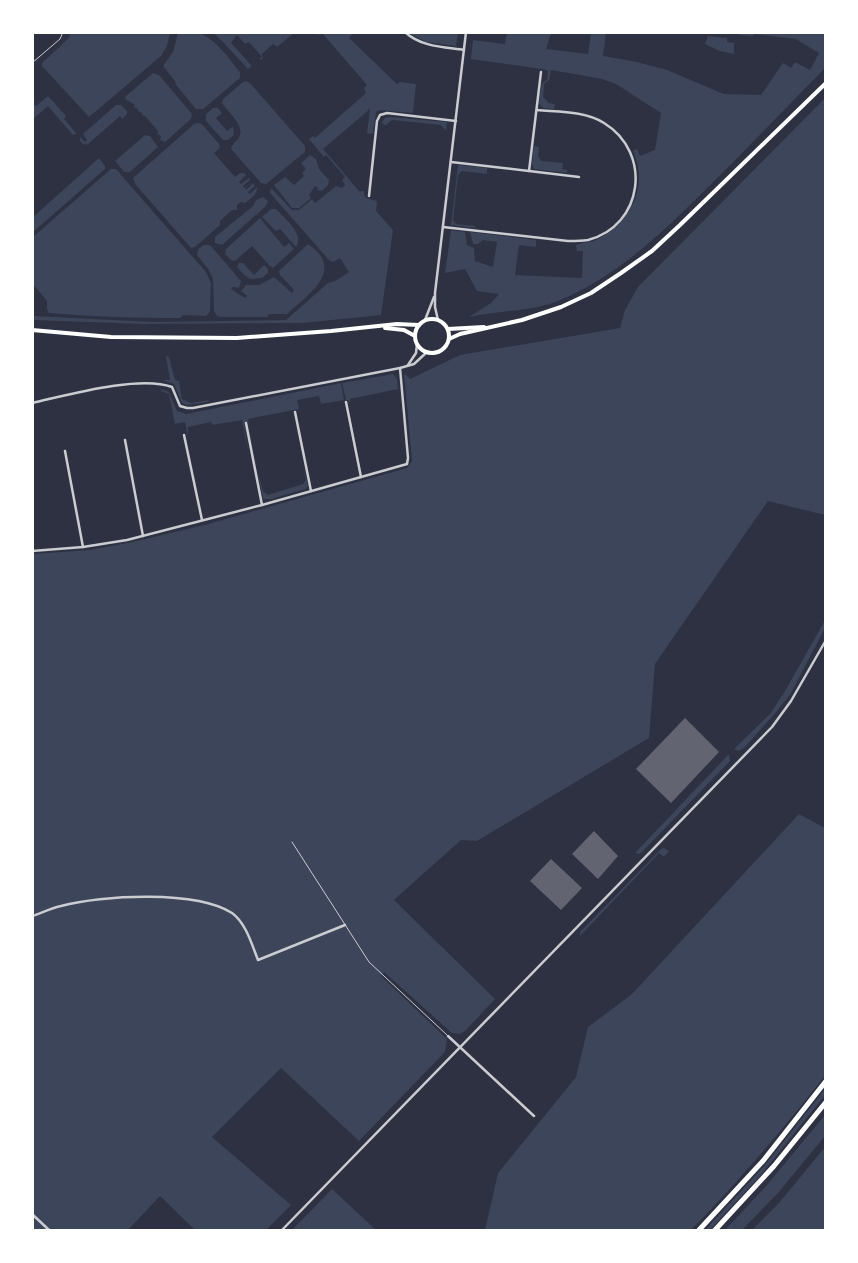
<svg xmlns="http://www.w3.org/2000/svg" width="858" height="1263" font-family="Overpass,sans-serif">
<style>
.green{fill:#3c4559}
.building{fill:#626471}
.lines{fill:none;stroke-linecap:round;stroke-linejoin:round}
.service{stroke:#caccd0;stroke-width:1}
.minor{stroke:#caccd0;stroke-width:2.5}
.secondary{stroke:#fff;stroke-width:4}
.motorway{stroke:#fff;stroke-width:5}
</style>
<rect width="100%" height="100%" fill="#2d3142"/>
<!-- green -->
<g class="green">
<path d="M70,33l100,-1v1l-3,13 -6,10 -72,61 -47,-51v-3l27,-25z"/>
<path d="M178,33c5,-1 11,-1 16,-1 20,3 34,26 46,40v6l-37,31h-7l-20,-24 -1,-4 -12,-15 10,-14z"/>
<path d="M213,33h81l-17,14 -4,-3 -11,10 1,4 -2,2 -2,-1 3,-2 -13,-15 -4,2 -8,-9 -6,8 21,23 -4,3 -26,-28z"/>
<path d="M314,33h39l-4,5 48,46 3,-2 16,2 -3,29 -33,-3 -4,2 -3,21 -2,1 -4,-1 3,-24 -47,40 37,43 1,-1h3v4l2,3 11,3 -1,10 17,19 -12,85 -78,8 -161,1 -109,-4v-4l120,6 133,-2 42,-37 7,-2 14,-9 -9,-14 -7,4 -4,-2 -59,-67 1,-5 21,22h7l13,-11 3,4 21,-17 6,2 3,-3 -3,-5 3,-3 -19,-22 -2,2 -15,-18 4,-3 2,2 51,-45 -2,-5 3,-3 -45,-52 -4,2z"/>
<path d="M409,33h49l-2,13 -30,-4z"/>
<path d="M507,33h44l-5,16 42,5 3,-21h15l-3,23 34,6 30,8 57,24 37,1 22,-32 8,5 4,-6 15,8 9,-17 -23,-14 -42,-5 -1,2 -14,-1v-2h86v35c-40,41 -80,83 -122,124 -42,42 -88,86 -145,109 -28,11 -60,9 -89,16l22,-14 8,-9 -22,-3 -12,-22 -20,4 6,-43 14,2 2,13 7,3 1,13 18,6 4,-25 -14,-2 -5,4h-5l-3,-12 66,8v7l-17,-2 -4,30 67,3 1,-27h-6l-1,-6c7,-3 15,-2 22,-6 33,-17 51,-53 35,-88l4,-2 3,7 15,-6 6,-37 -45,-29 -14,-5 -51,-9 -2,10 -5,4 -1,13 6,6 6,1 -1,5 -11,-1 -4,-5 3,-20 5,-3 1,-9 -6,-2 -71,-10 2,-19 32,4z"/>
<path d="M708,36l19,2v4l7,1v11l-14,-3 -15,-7z"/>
<path d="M153,73l6,2 33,39 -1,5 -26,23 -5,-2 1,-4 -4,-2 1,-3 -13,-15 -3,-1v-2l-4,-2v-2l-4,-2 1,-2 -10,-6 1,-3z"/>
<path d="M246,81l4,2 55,63v6l-39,32 -5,-1 -30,-34c1,-6 7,-8 9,-14 3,-11 -12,-23 -18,-32l1,-4 20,-17z"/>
<path d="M48,96l18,20 -2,3 12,14v1l-3,1 -25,-29 -15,13v-16l3,3z"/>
<path d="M825,98v417l-57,-14 -113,163 -6,74 -172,103 -16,-1 -67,60 101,99 -29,31 -6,4 -8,-1 -68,-61 -3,4 66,63 -2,13 -86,89 -78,-73 -69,69 79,68 -25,25h-71l-35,-34 -32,34h-95v-676l57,-4 43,-8 75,-18 199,-56 5,-7 -8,-88 6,6 50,-24 160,-27 5,-18 13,-23z"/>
<path d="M116,105h5l6,6v3l-5,5 -2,-3 -33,29 -1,-2 -2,2 -4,-4v-4l5,5 2,-2 -4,-6z"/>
<path d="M213,108h5l4,5 -6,5 11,13 6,-5 1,9 -6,5h-5l-17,-19v-7z"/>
<path d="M390,117l57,5 -1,9 -5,-6 -49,-5 -6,5h-2l-2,-3 3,-4z"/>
<path d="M198,123l4,1 17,20 1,4 -6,5 21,24 5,-4h4l2,2 -7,7 2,2 8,-6 1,2 -7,6 1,2 8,-7 -7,7 1,2 7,-7 2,3 -7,6 2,2 7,-7c1,7 -7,12 -12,16l-4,-1 -4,3v5h-5l-12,11v4l-25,22 -4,1 -55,-63 -3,-7 61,-54z"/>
<path d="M145,135l5,1 8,11 -28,25h-6l-9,-11z"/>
<path d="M534,146l5,1 -1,9 3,5 22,2 -1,6 5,1v3l-33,-4 -2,-5z"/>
<path d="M310,155l6,4 3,10 10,11 -1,5 -6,6 -5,-1 1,-2 -3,-2 -6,9 2,3 -12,10h-7l-18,-23 11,-8 9,8 10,-9 -2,-3 4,-4 -5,-6z"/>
<path d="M99,158l6,8v3l-72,63v-15z"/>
<path d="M458,165l29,3v6l-25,-3 -4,4 -5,45 3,4 19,2v2l-24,-3z"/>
<path d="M111,169h5l12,14 78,89 5,11 -1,29 -4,4 -23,-1 -3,3c-43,0 -87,-1 -131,-5l-2,-4v-8l-14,-17v-47z"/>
<path d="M263,197l5,4 -2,5 -44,39 -7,-2v-6l38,-31 3,-6z"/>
<path d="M271,209h5c9,10 29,25 20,38l-16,-18 -4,2 -14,-14z"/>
<path d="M260,218l24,29 5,-4 5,6 -21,19 -3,-2 -18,-20 -17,15 -4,-1 -6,-6 1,-5z"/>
<path d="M308,244c39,26 -1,51 -21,70h-18l-2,3h-47l-3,-1 -3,-5 -1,-32 -4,-9 -12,-15 1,-5c3,-4 7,-7 13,-4l30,35 -2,7 -6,-1 -2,2 14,9 2,-2 -6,-5 5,-6h13l15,-8 18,16 2,-3 -14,-15 -1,-4z"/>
<path d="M239,263h4l11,12 10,-10 4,4v4l-6,5 -12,1 -7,-5 -6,-7z"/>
<path d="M166,356l3,1 6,23 4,1 3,18 9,4 18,-3 -1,2 -21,3 -5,-2 -8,-19 -12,-4h8z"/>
<path d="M393,374l4,5 1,10 -48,10v4l-2,-3h-2l-4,-17z"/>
<path d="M341,383l3,17 -23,4 -2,-8 -22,4 2,9 -51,10 2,11 -2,-8 -4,1 5,34 -7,-37 -30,5 -1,-3 -23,5v10l-3,-15 -10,2 -6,-30 -8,-3 -1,-2 9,3 8,19 9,3z"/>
<path d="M303,464l5,22 -3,3 -34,10h-8l-5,-27 5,19 5,4 35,-11 3,-4z"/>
<path d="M824,622l1,6 -35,67 -19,23 -28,31 -5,2 -4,-2 36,-35 15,-23z"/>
<path d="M729,754l1,7 -88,91 -2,2 -5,-1z"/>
<path d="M799,814l26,14 1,246 -6,8c-41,52 -83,101 -129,148h-206l13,-57 78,-96 12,-50 44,-33z"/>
<path d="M664,848l5,3 -5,6 -5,-4 -79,83v-4l4,-4 77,-79z"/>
<path d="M825,1089v6l-64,80 -51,55h-5l60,-65z"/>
<path d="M825,1115v21l-47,57 -36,37h-17l41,-44z"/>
<path d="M825,1147v83h-73l27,-27z"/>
<path d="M332,1189l44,41h-84z"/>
</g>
<!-- building -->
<g class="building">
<path d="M685,718l34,34 -48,51 -35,-34z"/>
<path d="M594,831l24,25 -20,23 -26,-25z"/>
<path d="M551,859l31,29 -21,22 -31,-29z"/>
</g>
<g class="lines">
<!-- service -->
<g class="service">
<path d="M32,63l28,-24 3,-7"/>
<path d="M292,842l77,120 78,73"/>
</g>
<!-- minor -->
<g class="minor">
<path d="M405,32c16,15 39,15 59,18"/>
<path d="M451,162l78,9 12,-99"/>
<path d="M529,171l50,6"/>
<path d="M369,196l8,-75 3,-6 7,-2 69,8"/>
<path d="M443,227l125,14c7,0 13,0 20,-1 55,-14 65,-87 16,-117 -19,-12 -45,-11 -67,-13"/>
<path d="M425,320l9,-23"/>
<path d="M438,320l-3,-13v-14l31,-261"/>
<path d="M408,365l8,-12 1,-9"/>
<path d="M346,402l15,75"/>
<path d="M32,403c36,-8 107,-28 140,-16l8,19 7,2h6l207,-40 14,-4 13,-12"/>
<path d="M295,412l16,79"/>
<path d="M246,423l16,82"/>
<path d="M184,435l18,85"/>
<path d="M125,440l18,96"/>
<path d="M65,451l18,96"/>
<path d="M32,551l51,-4 44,-7 135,-35 145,-41 1,-6 -8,-90"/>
<path d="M32,916c10,-3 19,-8 29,-10 41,-11 135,-16 171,7 14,10 20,32 26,47l87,-35"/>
<path d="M448,1036l86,80"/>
<path d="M32,1214l17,16"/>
<path d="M282,1230l490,-503 19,-26 35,-61"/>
</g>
<!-- secondary -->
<g class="secondary">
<circle cx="432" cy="336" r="17"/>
<path d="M385,328l19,2 11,6"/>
<path d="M448,329l36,-2"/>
<path d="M32,330l79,7 126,1 94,-7 66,-7 22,1"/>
<path d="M449,339l11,-5 62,-14 39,-13 30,-14 30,-20 31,-22 28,-26 146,-142"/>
</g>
<!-- motorway -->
<g class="motorway">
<path d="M699,1230l64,-69 63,-80"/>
<path d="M715,1230l59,-64 52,-64"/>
</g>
</g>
<!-- border -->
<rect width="858" height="1263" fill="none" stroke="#ffffff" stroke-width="68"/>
</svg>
